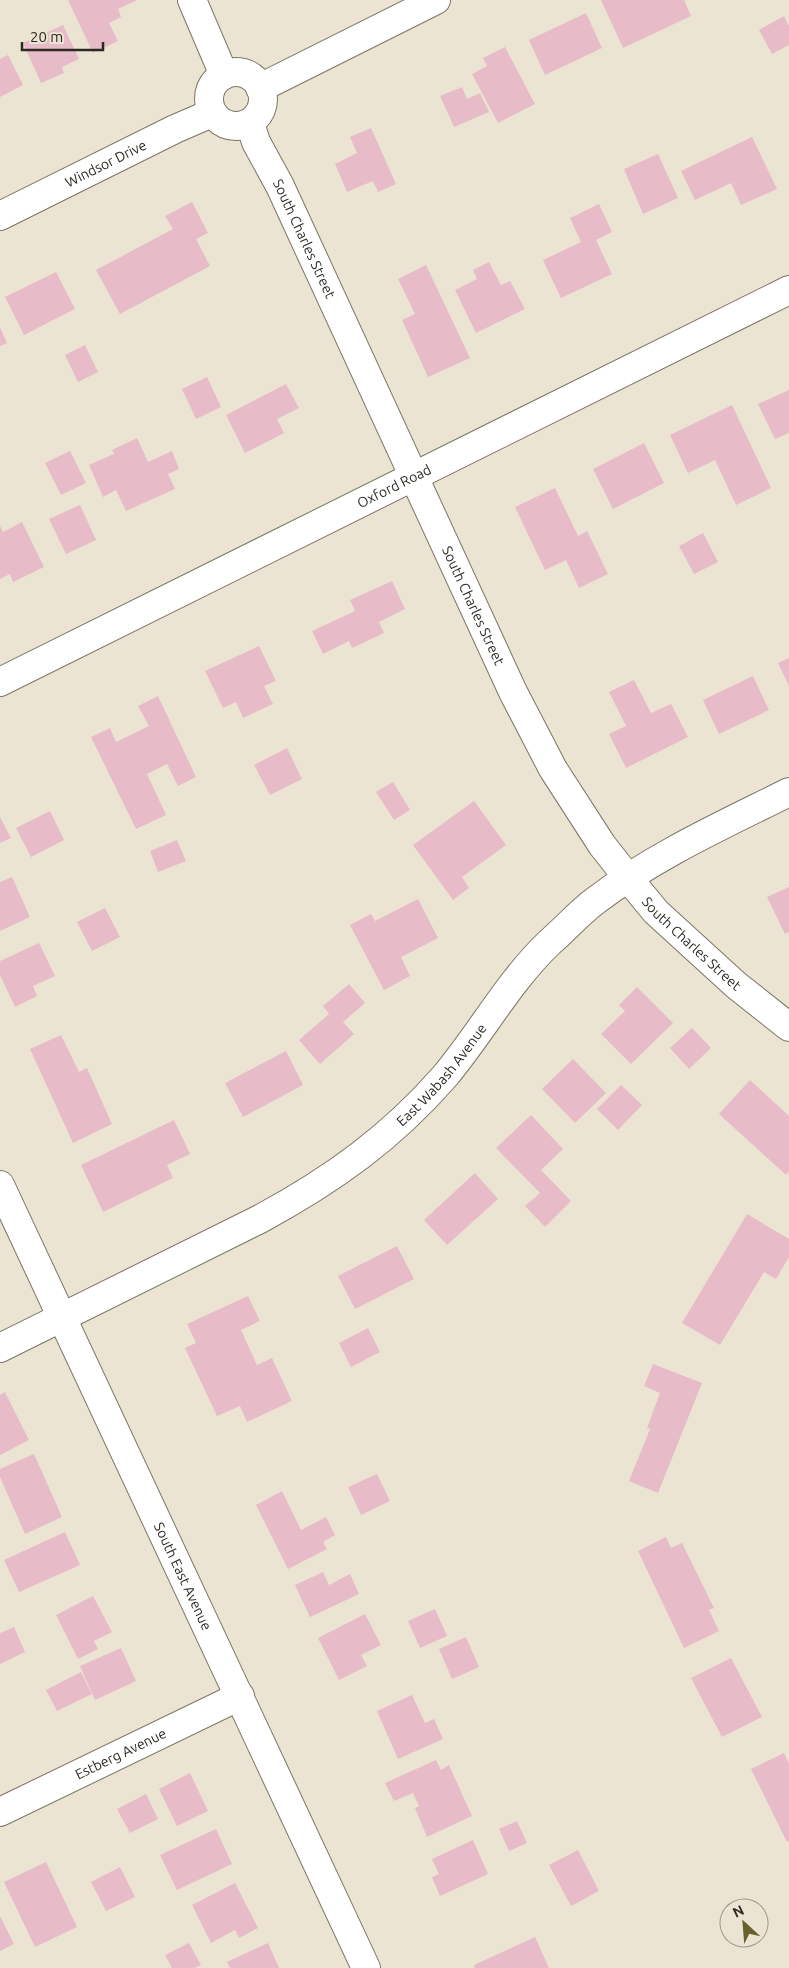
<svg xmlns="http://www.w3.org/2000/svg" width="789" height="1968" font-family="Ubuntu,sans-serif">
<style>
.building{fill:#e8bbc8}
.lines{fill:none;stroke-linecap:round;stroke-linejoin:round}
.minor-casing{stroke:#7b7564;stroke-width:30}
.secondary-casing{stroke:#7b7564;stroke-width:30}
.minor{stroke:#fff;stroke-width:28}
.secondary{stroke:#fff;stroke-width:28}
.labels{text-anchor:middle;stroke-width:4.5;stroke-linejoin:round;paint-order:stroke}
.street-label{font-size:14px;fill:#2c2922;stroke:#ece4d2}
</style>
<rect width="100%" height="100%" fill="#ece4d2"/>
<!-- building -->
<g class="building">
<path d="M68,0h69l-19,9 3,8 -12,6 9,18 -25,12z"/>
<path d="M601,0h83l7,16 -68,32z"/>
<path d="M586,13l16,35 -57,27 -16,-35z"/>
<path d="M784,16l5,10v19l-17,9 -13,-24z"/>
<path d="M63,25l16,34 -17,8 2,6 -23,10 -18,-40z"/>
<path d="M505,47l30,57 -37,19 -26,-49 15,-8 -4,-8z"/>
<path d="M8,55l15,30 -23,12v-38z"/>
<path d="M462,87l5,12 13,-6 9,19 -35,15 -14,-31z"/>
<path d="M371,128l25,56 -18,8 -5,-11 -26,11 -12,-28 22,-11 -7,-16z"/>
<path d="M752,137l25,52 -36,16 -10,-22 -36,17 -14,-29z"/>
<path d="M658,154l20,44 -35,16 -19,-45z"/>
<path d="M192,202l16,31 -12,6 14,27 -90,48 -24,-44 77,-41 -8,-13z"/>
<path d="M599,204l13,28 -16,8 16,34 -51,24 -18,-38 38,-18 -11,-24z"/>
<path d="M489,262l12,23 9,-4 15,28 -49,24 -21,-43 22,-11 -4,-9z"/>
<path d="M426,265l44,93 -42,19 -26,-57 13,-6 -17,-35z"/>
<path d="M56,272l19,37 -51,26 -19,-38z"/>
<path d="M0,327l7,16 -7,3z"/>
<path d="M85,345l13,27 -20,10 -13,-27z"/>
<path d="M207,377l14,30 -25,12 -14,-30z"/>
<path d="M286,384l13,24 -22,11 7,14 -39,20 -19,-38z"/>
<path d="M789,390v43l-14,6 -17,-35z"/>
<path d="M732,405l39,83 -35,17 -21,-45 -27,13 -18,-38z"/>
<path d="M137,438l11,24 24,-11 7,18 -11,5 7,15 -49,22 -10,-21 -13,7 -14,-32 25,-11 -2,-4z"/>
<path d="M644,443l20,40 -51,26 -20,-40z"/>
<path d="M70,451l16,32 -25,12 -16,-32z"/>
<path d="M555,488l23,48 9,-5 21,43 -29,14 -13,-28 -21,10 -30,-63z"/>
<path d="M80,505l16,35 -30,14 -17,-35z"/>
<path d="M22,522l22,45 -31,15 -3,-8 -10,5v-53l3,6z"/>
<path d="M703,533l15,29 -24,12 -15,-28z"/>
<path d="M392,581l13,28 -26,13 5,11 -32,15 -3,-7 -26,13 -11,-23 43,-20 -5,-11z"/>
<path d="M259,646l17,35 -12,5 9,18 -30,14 -7,-16 -13,6 -18,-37z"/>
<path d="M789,658v28l-11,-23z"/>
<path d="M753,676l16,34 -50,24 -16,-34z"/>
<path d="M634,680l17,33 20,-9 17,33 -62,31 -17,-34 17,-8 -17,-34z"/>
<path d="M158,696l38,81 -18,9 -11,-22 -20,10 19,41 -30,14 -45,-92 19,-9 6,14 33,-16 -11,-20z"/>
<path d="M287,748l15,31 -32,16 -16,-30z"/>
<path d="M393,782l17,28 -16,10 -18,-28z"/>
<path d="M474,801l32,44 -44,32 7,11 -16,12 -40,-55z"/>
<path d="M50,811l14,29 -33,17 -15,-29z"/>
<path d="M0,817l11,21 -11,5z"/>
<path d="M177,840l9,21 -28,11 -8,-21z"/>
<path d="M12,877l18,40 -30,14v-49z"/>
<path d="M789,887v45l-4,2 -18,-37z"/>
<path d="M418,899l20,39 -37,19 9,19 -26,14 -34,-65 21,-11 4,7z"/>
<path d="M105,908l15,29 -28,14 -15,-29z"/>
<path d="M39,943l16,33 -22,10 4,10 -22,11 -15,-32v-14z"/>
<path d="M349,984l16,19 -22,19 11,12 -34,30 -21,-24 30,-26 -6,-8z"/>
<path d="M637,987l36,36 -42,41 -30,-30 24,-23 -6,-6z"/>
<path d="M692,1028l19,20 -22,21 -19,-21z"/>
<path d="M61,1035l18,37 8,-4 25,56 -39,19 -43,-94z"/>
<path d="M286,1051l17,34 -60,32 -18,-34z"/>
<path d="M573,1059l33,34 -31,30 -33,-34z"/>
<path d="M750,1080l39,36v55l-3,4 -67,-61z"/>
<path d="M621,1085l21,20 -24,25 -21,-21z"/>
<path d="M531,1115l32,34 -22,21 30,31 -26,26 -20,-21 15,-13 -44,-45z"/>
<path d="M174,1120l16,34 -23,11 6,13 -70,34 -22,-47z"/>
<path d="M475,1173l23,26 -51,46 -23,-25z"/>
<path d="M747,1214l42,25v18l-13,22 -12,-7 -44,73 -38,-22z"/>
<path d="M397,1246l17,33 -59,30 -17,-33z"/>
<path d="M248,1296l12,25 -19,9 16,35 15,-7 20,43 -45,21 -7,-16 -23,10 -32,-68 11,-5 -9,-19z"/>
<path d="M368,1328l12,24 -29,15 -12,-24z"/>
<path d="M653,1364l49,19 -44,110 -29,-12 21,-52 -3,-1 13,-35 -16,-7z"/>
<path d="M5,1392l24,48 -29,15v-60z"/>
<path d="M34,1454l28,63 -37,17 -25,-57v-8z"/>
<path d="M377,1474l13,27 -29,14 -13,-28z"/>
<path d="M282,1491l19,39 25,-13 9,18 -12,7 4,7 -39,20 -32,-64z"/>
<path d="M65,1532l15,33 -61,27 -15,-32z"/>
<path d="M666,1537l5,11 11,-5 32,65 -5,2 10,21 -35,17 -46,-97z"/>
<path d="M323,1572l6,13 21,-11 9,20 -49,23 -15,-32z"/>
<path d="M93,1596l19,36 -18,9 4,8 -20,10 -22,-44z"/>
<path d="M435,1609l12,27 -27,12 -12,-27z"/>
<path d="M365,1614l16,31 -20,10 6,11 -28,14 -21,-42z"/>
<path d="M14,1627l11,25 -25,12v-31z"/>
<path d="M466,1637l13,30 -27,12 -13,-30z"/>
<path d="M121,1648l15,33 -41,19 -15,-34z"/>
<path d="M731,1658l31,59 -40,20 -31,-59z"/>
<path d="M81,1672l11,22 -35,17 -11,-21z"/>
<path d="M412,1695l13,28 9,-4 9,20 -45,20 -21,-48z"/>
<path d="M784,1753l5,11v77l-2,1 -36,-73z"/>
<path d="M436,1760l5,10 8,-5 23,51 -45,21 -12,-29 4,-2 -6,-13 -19,8 -9,-18z"/>
<path d="M190,1773l18,38 -31,15 -18,-37z"/>
<path d="M146,1794l12,25 -28,14 -13,-24z"/>
<path d="M517,1821l10,22 -18,8 -10,-22z"/>
<path d="M216,1829l16,35 -55,26 -17,-35z"/>
<path d="M473,1840l15,34 -48,22 -8,-19 7,-3 -7,-15z"/>
<path d="M578,1850l21,41 -28,15 -22,-41z"/>
<path d="M46,1862l31,65 -42,20 -31,-65z"/>
<path d="M120,1867l15,30 -29,14 -15,-29z"/>
<path d="M235,1883l23,45 -19,10 -4,-8 -24,13 -19,-38z"/>
<path d="M0,1916l14,28 -14,7z"/>
<path d="M535,1937l14,31h-74l-1,-3z"/>
<path d="M189,1943l12,22 -6,3h-23l-7,-13z"/>
<path d="M268,1943l11,25h-49l-3,-6z"/>
</g>
<g class="lines">
<defs>
<g id="minor">
<path d="M192,0l32,75"/>
<circle cx="236" cy="99" r="27"/>
<path d="M260,88l176,-88"/>
<path id="s1" d="M250,123l6,19 24,44 233,506 40,77 49,76 26,33 28,34 80,73 53,42"/>
<path id="s2" d="M0,216l175,-87 37,-16"/>
<path id="s3" d="M0,682l789,-392"/>
<path id="s4" d="M0,1348l260,-129c72,-39 131,-81 185,-143 36,-43 64,-95 105,-134 15,-13 29,-29 45,-41 59,-45 128,-76 194,-109"/>
<path id="s5" d="M0,1812l240,-116"/>
</g>
<g id="secondary">
<path id="s6" d="M0,1185l366,783"/>
</g>
</defs>
<!-- minor casing -->
<use href="#minor" class="minor-casing"/>
<!-- secondary casing -->
<use href="#secondary" class="secondary-casing"/>
<!-- minor -->
<use href="#minor" class="minor"/>
<!-- secondary -->
<use href="#secondary" class="secondary"/>
</g>
<g class="labels">
<!-- street labels -->
<g class="street-label">
<text dy="5" stroke="none"><textPath href="#s2" startOffset="118">Windsor Drive</textPath></text>
<text dy="5" stroke="none"><textPath href="#s1" startOffset="128">South Charles Street</textPath></text>
<text dy="5" stroke="none"><textPath href="#s3" startOffset="440">Oxford Road</textPath></text>
<text dy="5" stroke="none"><textPath href="#s1" startOffset="532">South Charles Street</textPath></text>
<text dy="5" stroke="none"><textPath href="#s1" startOffset="938">South Charles Street</textPath></text>
<text dy="5" stroke="none"><textPath href="#s4" startOffset="524">East Wabash Avenue</textPath></text>
<text dy="5" stroke="none"><textPath href="#s6" startOffset="432">South East Avenue</textPath></text>
<text dy="5" stroke="none"><textPath href="#s5" startOffset="134">Estberg Avenue</textPath></text>
</g>
</g>
<!-- north arrow -->
<g transform="translate(744 1923) rotate(334)"><circle r="24" fill="#ece4d2" stroke="#9f998c"/>
<path d="M0-4L9 19L0 12L-9 19Z" fill="#68602d"/>
<text y="-8" font-size="14" font-weight="bold" text-anchor="middle" fill="#2c2922">N</text>
</g>
<!-- scale -->
<path d="M22 42v8h81v-8" fill="none" stroke="#2c2922" stroke-width="2.5"/>
<text x="30" y="42" font-size="15" fill="#2c2922" stroke="#ece4d2" stroke-width="4" paint-order="stroke">20 m</text>
</svg>
